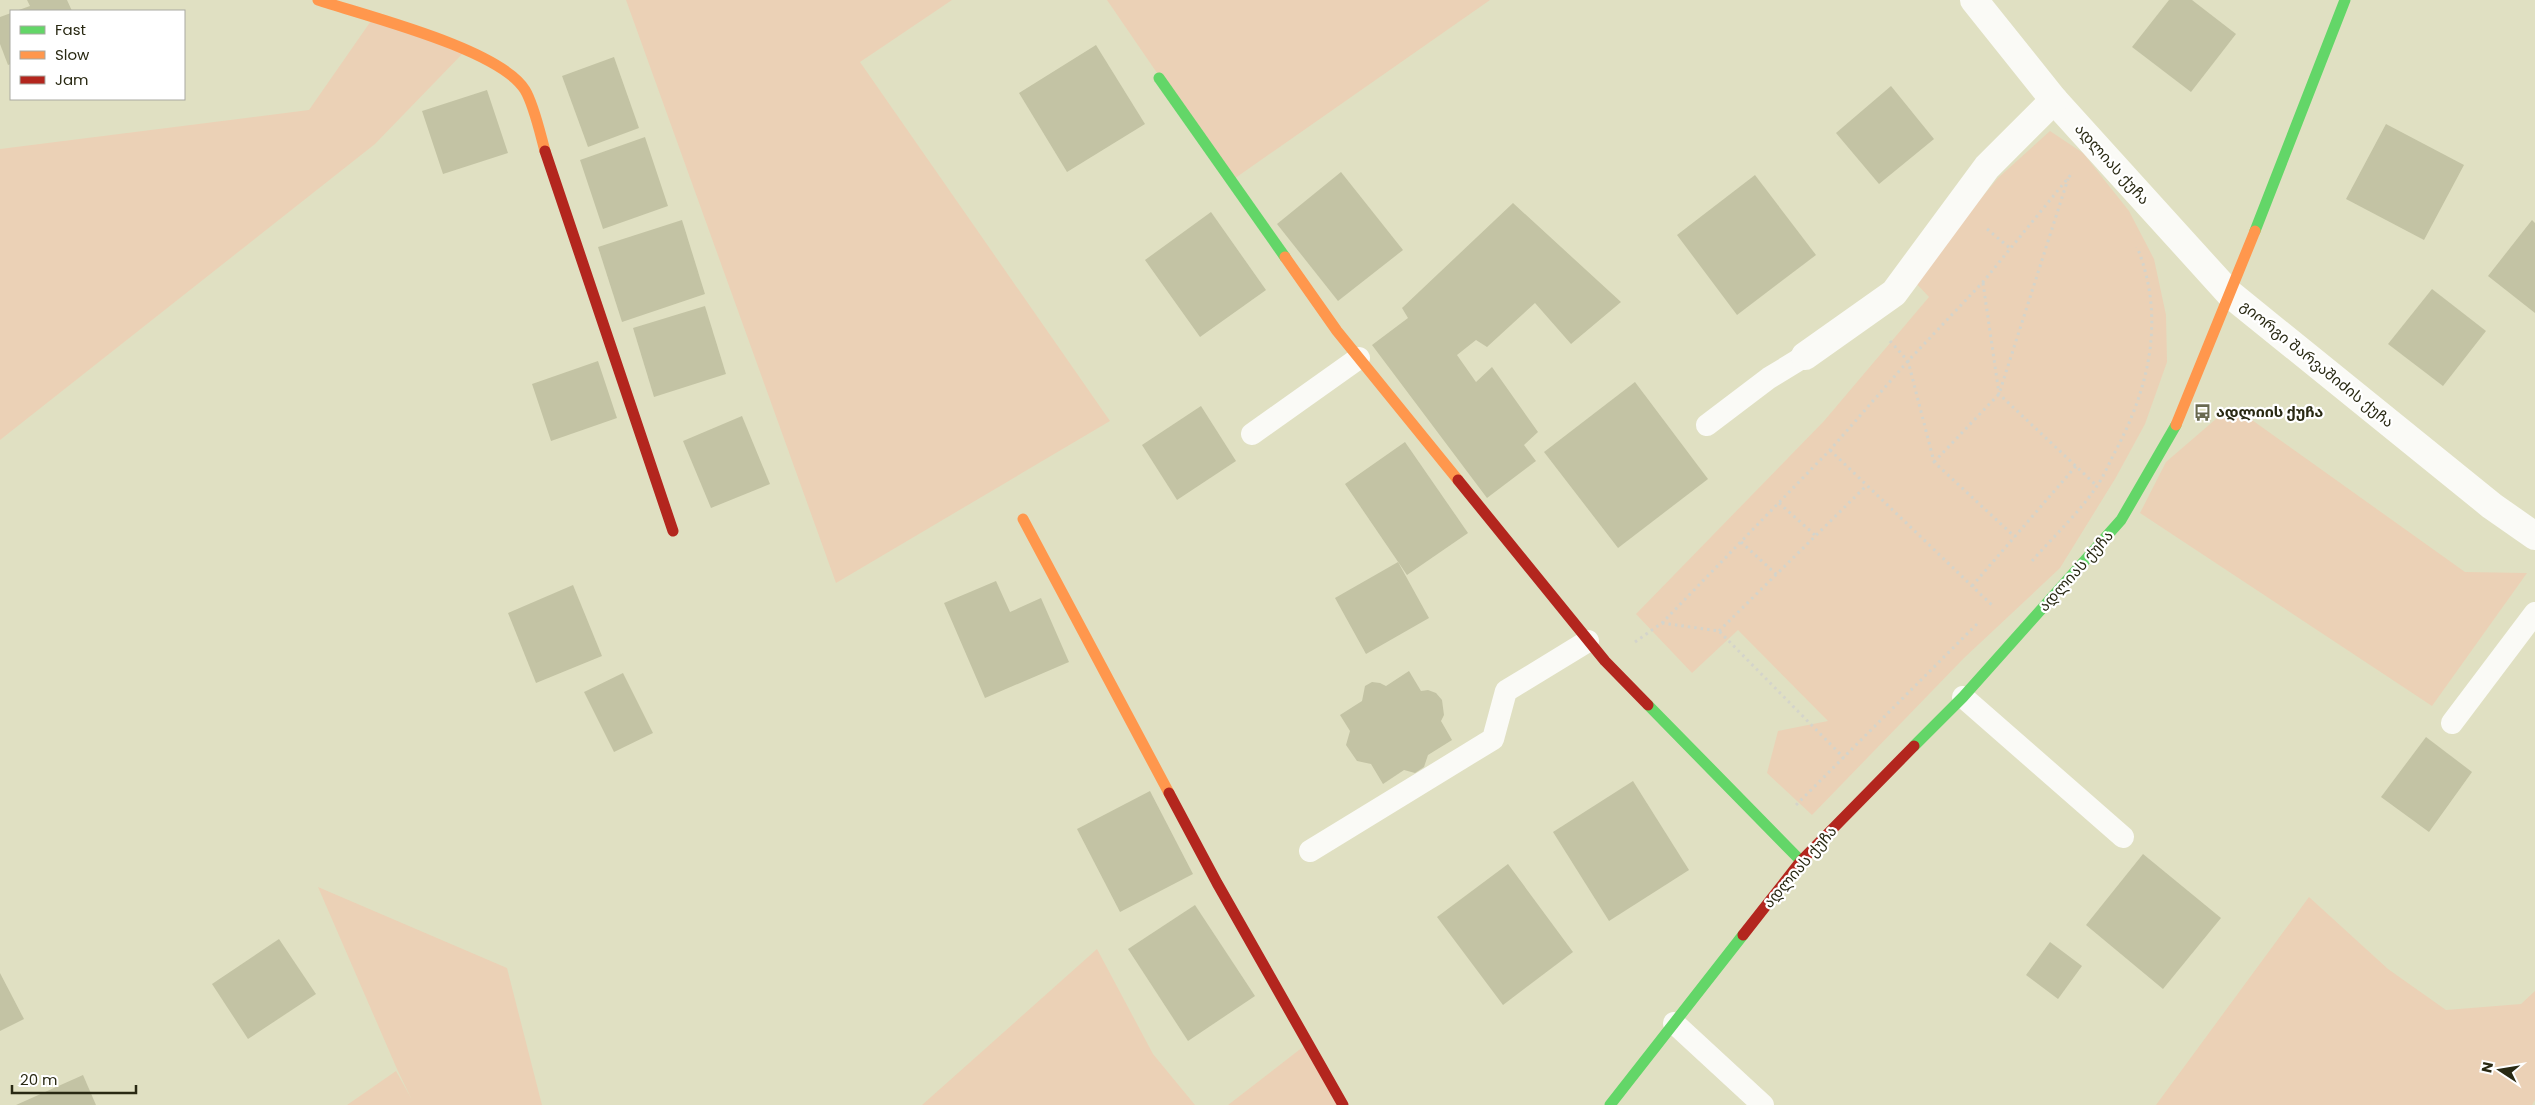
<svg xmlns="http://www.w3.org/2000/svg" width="2535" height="1105" font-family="Poppins,'Noto Sans Georgian',sans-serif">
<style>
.green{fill:#ebd1b6}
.building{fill:#c3c3a4}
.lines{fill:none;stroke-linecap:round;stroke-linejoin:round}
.path{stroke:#d4d4cb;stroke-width:3;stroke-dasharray:2.5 4;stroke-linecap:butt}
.lane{stroke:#fafaf6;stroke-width:22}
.street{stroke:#fafaf6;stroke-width:28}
.fast{stroke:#63d668;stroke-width:11}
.slow{stroke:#ff974d;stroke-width:11}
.jam{stroke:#b3261e;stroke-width:11}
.labels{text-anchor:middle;stroke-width:4.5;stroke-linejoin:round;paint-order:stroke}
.street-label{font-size:15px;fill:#292913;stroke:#fff}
.poi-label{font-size:15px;font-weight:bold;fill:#292913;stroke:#fff;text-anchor:start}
</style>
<rect width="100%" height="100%" fill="#e0e0c2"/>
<!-- green -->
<g class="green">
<path d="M626,0h326l-92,62 250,359 -274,162z"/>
<path d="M1107,0h383l-259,181z"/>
<path d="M373,18l94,31 -92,95 -375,296v-291l309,-39z"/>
<path d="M2050,131l33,22 46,58 25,48 12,56 1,47 -22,62 -30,55 -55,89 -96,90 -152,157 -45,-42 11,-42 50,-10 -90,-91 -46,43 -56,-59 188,-193 105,-124 -16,-17 85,-102z"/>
<path d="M2224,412l21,3 220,157 62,1 -95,133 -292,-193 26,-51z"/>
<path d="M318,887l189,81 35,137h-195l49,-34 15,27 -14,-29z"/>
<path d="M2309,897l79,72 58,41 75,-6 14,-13v109l-3,5h-376z"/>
<path d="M1097,949l56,105 42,51h-273z"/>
<path d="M1308,1043l35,62h-115z"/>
</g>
<!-- building -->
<g class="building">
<path d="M27,0h40l5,11h-56l14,-5z"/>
<path d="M2169,0h23l44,34 -45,58 -59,-45z"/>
<path d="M11,13v51l-3,1 -8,-21v-27z"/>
<path d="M1096,45l49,79 -78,48 -48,-79z"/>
<path d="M614,57l25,71 -51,19 -26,-71z"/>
<path d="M1891,86l43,53 -55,45 -43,-51z"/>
<path d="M487,90l21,63 -65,21 -21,-63z"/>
<path d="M2386,124l78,41 -40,75 -78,-41z"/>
<path d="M645,137l23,69 -65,23 -23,-69z"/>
<path d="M1341,172l62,78 -65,51 -61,-77z"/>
<path d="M1755,175l61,80 -79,60 -60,-80z"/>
<path d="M1513,203l108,99 -50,42 -36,-41 -48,44 -11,-7 -19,15 19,27 16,-15 46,65 -14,13 12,16 -49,37 -115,-153 36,-27 -6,-10z"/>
<path d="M1211,212l55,78 -66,47 -55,-77z"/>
<path d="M682,220l23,74 -83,28 -24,-75z"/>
<path d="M2532,220l3,3v90l-47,-37z"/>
<path d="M2432,289l54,42 -43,55 -55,-42z"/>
<path d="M705,306l21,68 -72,23 -21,-69z"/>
<path d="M598,361l19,57 -66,23 -19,-57z"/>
<path d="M1635,382l73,97 -90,69 -74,-96z"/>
<path d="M1201,406l35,55 -59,39 -35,-55z"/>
<path d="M742,416l28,68 -59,24 -28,-67z"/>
<path d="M1405,442l63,91 -61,42 -62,-91z"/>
<path d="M1398,562l31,56 -63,36 -31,-56z"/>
<path d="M996,581l14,31 31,-14 28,64 -84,36 -41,-95z"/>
<path d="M573,585l29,71 -66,27 -28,-70z"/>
<path d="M1409,671l12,20 7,-1 8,3 6,7 2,15 -3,6 11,19 -24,15 -4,12 -9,6 -11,-3 -21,14 -12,-20 -14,-3 -11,-16 4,-14 -10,-16 22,-14 3,-15 7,-4 8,1 6,3z"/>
<path d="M623,673l30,60 -39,19 -30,-60z"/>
<path d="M2426,737l46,35 -43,60 -48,-35z"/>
<path d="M1633,781l56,89 -80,51 -56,-89z"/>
<path d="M1150,791l43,83 -73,38 -43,-83z"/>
<path d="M2143,854l78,64 -58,71 -77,-64z"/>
<path d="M1508,864l65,88 -70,53 -66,-88z"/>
<path d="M1195,905l60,91 -67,45 -60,-92z"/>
<path d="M279,939l37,55 -68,45 -36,-55z"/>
<path d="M2050,942l32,24 -24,33 -32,-24z"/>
<path d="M0,973l24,46 -24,12z"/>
<path d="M83,1075l13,30h-80z"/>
</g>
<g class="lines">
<!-- path -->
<g class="path">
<path d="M1987,229l24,20"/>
<path d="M1983,283l16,111 98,92"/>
<path d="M1890,341l18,20 26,101 81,75"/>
<path d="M1830,450l164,157"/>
<path d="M1934,462l65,-68 69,-215"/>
<path d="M1779,503l37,33"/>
<path d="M1741,542l36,33"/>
<path d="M2032,561c21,-24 47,-48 65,-75 7,-10 12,-23 18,-34 34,-64 51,-134 22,-205"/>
<path d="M1972,586l104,-120"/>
<path d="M1662,623l57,8 125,127"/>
<path d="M1719,631l147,-145"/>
<path d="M1635,642l27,-19 168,-173 78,-89 75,-79 90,-110"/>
<path d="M1796,805l181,-181"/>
</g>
<!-- lane -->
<g class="lane">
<path d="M1707,425l62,-47 36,-22"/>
<path d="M1252,434l107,-76"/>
<path d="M1963,697l160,140"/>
<path d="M2452,723l83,-110"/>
<path d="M1310,851l183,-112 13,-48 82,-50"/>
<path d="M1674,1023l89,82"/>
</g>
<!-- street -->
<g class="street">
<path d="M1974,0l80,100 176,194 262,212 43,30"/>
<path d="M1805,356l89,-63 93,-126 67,-67"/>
</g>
<!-- fast -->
<g class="fast">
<path d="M1159,78l126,179"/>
<path d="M2255,231l90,-231"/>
<path d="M1648,705l153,156"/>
<path d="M1914,746l49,-49 158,-177 55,-95"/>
<path d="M1610,1105l133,-170"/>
</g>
<!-- slow -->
<g class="slow">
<path d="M318,0c48,16 182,49 207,90 9,15 15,43 20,61"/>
<path d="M1285,257l52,74 121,149"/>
<path d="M2176,425l79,-194"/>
<path d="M1023,519l146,274"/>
</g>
<!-- jam -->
<g class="jam">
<path d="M545,151l128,380"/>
<path d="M1458,480l147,181 43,44"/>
<path d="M1169,793l48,90 126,222"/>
<path d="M1743,935l58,-74 113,-115"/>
</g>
</g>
<!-- icons -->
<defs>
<symbol id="bus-bare" viewBox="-9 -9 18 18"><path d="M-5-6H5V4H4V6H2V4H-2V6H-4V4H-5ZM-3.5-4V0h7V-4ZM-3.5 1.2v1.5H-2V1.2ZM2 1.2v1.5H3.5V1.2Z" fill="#696950" stroke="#fff" stroke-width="2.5" paint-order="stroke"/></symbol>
</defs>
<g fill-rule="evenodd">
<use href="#bus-bare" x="2190" y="400" width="25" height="25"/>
</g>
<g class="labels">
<!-- street labels -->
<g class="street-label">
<text transform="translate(2112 164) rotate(48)" y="5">ადლიას ქუჩა</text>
<text transform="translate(2317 364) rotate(39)" y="5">გიორგი შარვაშიძის ქუჩა</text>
<text transform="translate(2076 571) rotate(-48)" y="5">ადლიას ქუჩა</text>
<text transform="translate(1800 867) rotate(-49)" y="5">ადლიას ქუჩა</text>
</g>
<!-- poi labels -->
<g class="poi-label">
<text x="2216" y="417">ადლიის ქუჩა</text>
</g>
</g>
<!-- legend -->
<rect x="10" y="10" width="175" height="90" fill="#ffffff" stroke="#a9a9a1"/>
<rect x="20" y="26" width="25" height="8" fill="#63d668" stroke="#a9a9a1"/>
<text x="55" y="35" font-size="15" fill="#292913">Fast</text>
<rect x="20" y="51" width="25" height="8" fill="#ff974d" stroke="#a9a9a1"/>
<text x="55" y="60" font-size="15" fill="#292913">Slow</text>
<rect x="20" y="76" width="25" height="8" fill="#b3261e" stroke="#a9a9a1"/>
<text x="55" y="85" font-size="15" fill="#292913">Jam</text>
<!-- north arrow -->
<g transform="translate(2500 1070) rotate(282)" stroke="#ffffff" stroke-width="4" paint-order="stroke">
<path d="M0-4L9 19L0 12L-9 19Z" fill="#292913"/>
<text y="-8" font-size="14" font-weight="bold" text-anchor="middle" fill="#292913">N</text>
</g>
<!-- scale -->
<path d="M12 1085v8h124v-8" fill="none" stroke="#292913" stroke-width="2.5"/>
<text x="20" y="1085" font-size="15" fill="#292913" stroke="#ffffff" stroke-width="4" paint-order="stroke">20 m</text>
</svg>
